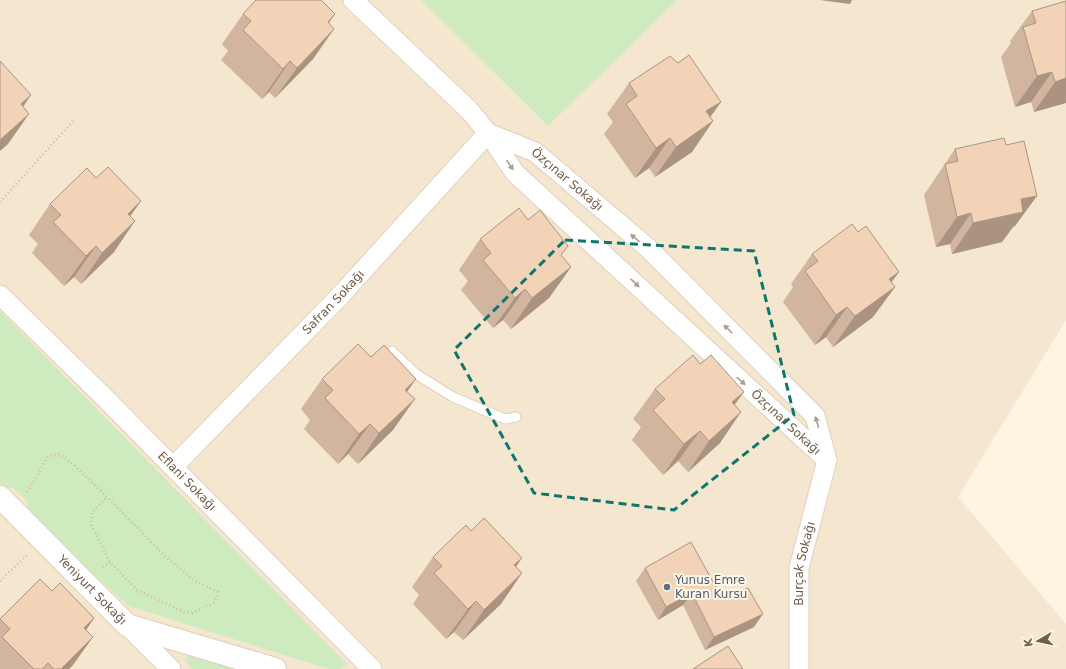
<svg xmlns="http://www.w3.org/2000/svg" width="1066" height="669" font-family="'DejaVu Sans',sans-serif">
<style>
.residential{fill:#f4e6cf}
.green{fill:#ceeabf}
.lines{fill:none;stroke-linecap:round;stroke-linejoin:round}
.service-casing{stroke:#e1d0bc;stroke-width:11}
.minor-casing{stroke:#e1d0bc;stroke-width:21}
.tertiary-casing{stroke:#e1d0bc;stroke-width:24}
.path{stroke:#d7b69b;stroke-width:2.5;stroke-dasharray:1 3;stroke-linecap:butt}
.service{stroke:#fff;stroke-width:9}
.minor{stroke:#fff;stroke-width:19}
.tertiary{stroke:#fff;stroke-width:22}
.wall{fill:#d1b59e}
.shaded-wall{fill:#aa9481}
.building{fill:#f3d3b8;stroke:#aa9481}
.oneway{fill:#ac9c91}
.marked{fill:none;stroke:#0f766e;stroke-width:3;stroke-dasharray:8 5;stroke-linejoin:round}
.service-dot{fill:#5c6f8a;stroke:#fff7e7;stroke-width:1.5}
.labels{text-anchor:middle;stroke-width:4;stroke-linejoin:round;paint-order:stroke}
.street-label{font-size:12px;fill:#745a47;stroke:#fff7e7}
.service-label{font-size:12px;fill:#4e5e75;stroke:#fff7e7;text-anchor:start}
</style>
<rect width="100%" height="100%" fill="#fdf4e1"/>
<!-- residential -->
<path class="residential" d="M0,0h1066v320l-108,177 108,127v45h-1066z"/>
<!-- green -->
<g class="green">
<path d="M421,0h256l-129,126z"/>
<path d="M0,311l347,353 -6,5h-12l-200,-63 -101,-91 -1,-14 -15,-14 -7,2 -5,-6z"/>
<path d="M189,654l53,15h-50l-7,-9z"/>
</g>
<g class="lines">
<defs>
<path id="service" d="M392,351l24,23 37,23 52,22 11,-2"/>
<g id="minor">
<path id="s1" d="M353,0l116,110 19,23 27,40 312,287"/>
<path id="s2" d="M488,133l47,19 113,96 167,168 12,44"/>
<path id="s3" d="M0,295l102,100 270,274"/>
<path id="s4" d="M173,467l165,-169 150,-165"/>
<path d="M127,625l44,44"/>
<path id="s5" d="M799,669v-101l28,-108"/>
</g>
<g id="tertiary">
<path id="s6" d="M0,497l127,128 148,44"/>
</g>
</defs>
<!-- service casing -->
<use href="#service" class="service-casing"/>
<!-- minor casing -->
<use href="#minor" class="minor-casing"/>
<!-- tertiary casing -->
<use href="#tertiary" class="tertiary-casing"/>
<!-- path -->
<g class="path">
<path d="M0,202l74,-82"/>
<path d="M27,492l6,-9 15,-27 11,-2 16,12 32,31 60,61 28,23 23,11 -3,10 -23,11 -8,-1 -47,-22 -27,-28 -19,-38 1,-12 15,-15"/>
<path d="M103,568l7,-6"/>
<path d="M0,581l27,-26"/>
</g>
<!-- service -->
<use href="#service" class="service"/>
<!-- minor -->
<use href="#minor" class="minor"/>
<!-- tertiary -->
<use href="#tertiary" class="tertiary"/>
</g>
<!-- wall -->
<g class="wall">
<path d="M1066,1v102l-32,9 -3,-10 -16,5 -14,-50 10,-14 -1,-2 22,-30z"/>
<path d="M243,14l86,10 5,5 -21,30 -38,39 -6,-6 -7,7 -41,-39 7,-9 -6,-7z"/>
<path d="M629,83l81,34 3,4 -21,31 -37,25 -6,-9 -14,10 -31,-44 9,-12 -6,-8z"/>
<path d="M955,149l60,77 -2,1 -11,15 -50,12 -2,-10 -14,3 -12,-52z"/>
<path d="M96,178l45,23 -11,15 -16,36 -33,32 -7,-7 -10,9 -32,-33 6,-9 -9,-9 21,-31z"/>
<path d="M528,220l33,36 10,11 -22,31 -38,31 -8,-9 -10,8 -32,-38 7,-9 -9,-11 21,-31z"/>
<path d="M858,232l41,40 -8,11 4,4 -22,30 -40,30 -7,-10 -11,8 -32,-43 10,-15 -2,-3 21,-30z"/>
<path d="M371,357l36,35 -14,38 -35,34 -10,-10 -10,10 -34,-35 6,-9 -9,-11 21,-30z"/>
<path d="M655,389l80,16 -15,38 -32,29 -10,-11 -15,14 -31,-35 9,-13 -8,-8z"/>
<path d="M471,531l51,27 -6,9 -15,37 -38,36 -9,-8 -8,7 -33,-35 6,-9 -7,-8 21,-30z"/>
<path d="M645,568l78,32 31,27 -49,23 -22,-45 -25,15 -22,-39z"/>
<path d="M52,591l42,27 -8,12 -13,35 -4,4h-69v-50z"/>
</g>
<!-- shaded-wall -->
<g class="shaded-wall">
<path d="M820,0h32l-2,4z"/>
<path d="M335,14l-21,31 14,-23z"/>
<path d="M334,29l-21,30 -38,39 22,-30z"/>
<path d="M290,61l-21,31 -7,7 21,-30z"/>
<path d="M1052,72l-21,30 -16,5 22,-31z"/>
<path d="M1066,78v25l-32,9 21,-30z"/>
<path d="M31,95l-21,31 11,-22z"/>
<path d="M721,102l-20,28 12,-9 -21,31 -37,25 21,-30 30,-36z"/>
<path d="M29,114l-21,30 -8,7v-11z"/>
<path d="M670,138l-21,30 -14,10 21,-30z"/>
<path d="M1037,196l-22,30 -2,1 -11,15 -50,12 21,-31 48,-24z"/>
<path d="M141,201l-22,31 9,-18z"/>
<path d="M971,213l-21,31 -14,3 21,-30z"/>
<path d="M135,221l-21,31 -33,32 21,-31z"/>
<path d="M96,246l-22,31 -10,9 22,-30z"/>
<path d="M571,267l-22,31 -38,31 21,-31z"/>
<path d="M899,272l-18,24 14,-9 -22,30 -40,30 22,-31 34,-37z"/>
<path d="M525,289l-22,31 -10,8 22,-30z"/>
<path d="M847,307l-21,30 -11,8 21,-30z"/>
<path d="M416,379l-21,30 10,-19z"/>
<path d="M744,392l-22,30 10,-20z"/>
<path d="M415,399l-22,31 -35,34 21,-31z"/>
<path d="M741,412l-21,31 -32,29 21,-31z"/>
<path d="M370,424l-22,30 -10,10 21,-30z"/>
<path d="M700,431l-22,30 -15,14 21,-31z"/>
<path d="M522,558l-22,31 14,-24z"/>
<path d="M522,573l-21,31 -38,36 21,-30z"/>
<path d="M692,593l-9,12 -25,15 8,-13z"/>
<path d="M476,601l-22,31 -8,7 22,-30z"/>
<path d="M763,614l-9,13 -49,23 9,-13z"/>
<path d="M94,618l-19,29 9,-19z"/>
<path d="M93,637l-20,28 -4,4h-8z"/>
</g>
<!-- building -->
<g class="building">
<path d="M256,0h65l14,14 -7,8 6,7 -37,39 -7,-7 -7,8 -40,-39 8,-9 -8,-7z"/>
<path d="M1066,1v77l-11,4 -3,-10 -15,4 -14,-49 13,-4 -4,-12z"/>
<path d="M689,55l32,47 -15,9 7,10 -37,26 -6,-9 -14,10 -30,-44 11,-8 -8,-13 41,-27 8,7z"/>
<path d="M0,61l31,34 -10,9 8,10 -29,26z"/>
<path d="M1004,138l2,7 18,-4 13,55 -16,3 2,13 -50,11 -2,-10 -14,4 -12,-53 13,-3 -3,-12z"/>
<path d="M108,167l33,34 -13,13 7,7 -33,32 -6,-7 -10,10 -33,-34 8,-7 -11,-11 37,-36 9,10z"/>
<path d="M519,208l9,12 12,-10 28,36 -7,9 10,12 -39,31 -7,-9 -10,9 -32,-38 8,-7 -11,-14z"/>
<path d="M852,224l6,8 8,-6 33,46 -10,7 6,8 -40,29 -8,-9 -11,8 -31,-44 13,-10 -6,-7z"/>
<path d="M358,344l13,13 13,-12 32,34 -11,11 10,9 -36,34 -9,-9 -11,10 -34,-36 8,-8 -11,-11z"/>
<path d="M693,355l7,9 11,-9 33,37 -12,10 9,10 -32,29 -9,-10 -16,13 -31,-34 12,-11 -10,-10z"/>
<path d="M484,518l38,40 -8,7 8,8 -38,37 -8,-9 -8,8 -34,-36 8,-7 -9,-9 33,-32 5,6z"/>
<path d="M691,542l32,58 25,-12 15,26 -49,23 -22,-44 -26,14 -21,-39z"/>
<path d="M40,579l12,12 8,-8 34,35 -10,10 9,9 -32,32h-7l-6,-6 -6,6h-8l-32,-32 8,-8 -10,-10z"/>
<path d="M728,646l15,23h-50z"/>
</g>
<!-- one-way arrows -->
<defs><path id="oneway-solid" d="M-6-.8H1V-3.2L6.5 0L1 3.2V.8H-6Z"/></defs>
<g class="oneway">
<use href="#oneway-solid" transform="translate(510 165) rotate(56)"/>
<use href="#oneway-solid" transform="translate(635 238) rotate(-140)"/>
<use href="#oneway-solid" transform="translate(635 283) rotate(43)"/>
<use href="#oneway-solid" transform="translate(728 329) rotate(-135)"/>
<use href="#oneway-solid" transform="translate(741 381) rotate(42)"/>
<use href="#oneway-solid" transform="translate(817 422) rotate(-106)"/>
</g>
<!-- marked area -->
<path class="marked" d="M565,240l189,11 40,164 -120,95 -140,-17 -80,-143z"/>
<!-- markers -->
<circle class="service-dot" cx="667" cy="587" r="4"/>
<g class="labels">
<!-- street labels -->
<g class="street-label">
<text dy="4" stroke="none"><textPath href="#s2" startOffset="93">Özçınar Sokağı</textPath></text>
<text dy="4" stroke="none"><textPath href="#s4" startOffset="230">Safran Sokağı</textPath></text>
<text dy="4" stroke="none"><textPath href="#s1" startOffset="606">Özçınar Sokağı</textPath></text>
<text dy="4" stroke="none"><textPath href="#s3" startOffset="264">Eflani Sokağı</textPath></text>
<text dy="4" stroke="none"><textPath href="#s5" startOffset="106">Burçak Sokağı</textPath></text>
<text dy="4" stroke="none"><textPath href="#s6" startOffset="131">Yeniyurt Sokağı</textPath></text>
</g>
<!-- service labels -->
<g class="service-label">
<text x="675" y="584">Yunus Emre<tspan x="675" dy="14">Kuran Kursu</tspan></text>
</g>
</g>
<!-- north arrow -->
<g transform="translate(1038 641) rotate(261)" stroke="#fff7e7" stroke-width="3" paint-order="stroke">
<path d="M0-3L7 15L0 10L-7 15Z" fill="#745a47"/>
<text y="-6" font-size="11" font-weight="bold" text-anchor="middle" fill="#745a47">K</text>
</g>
</svg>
